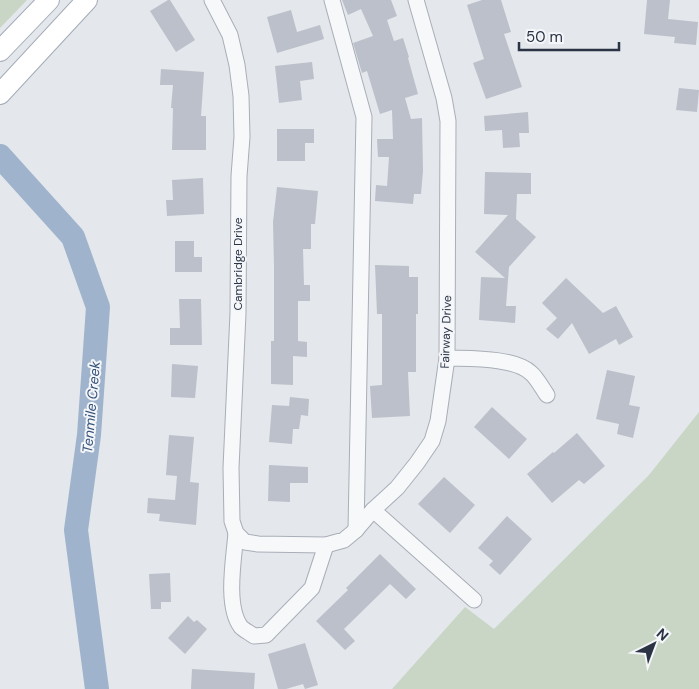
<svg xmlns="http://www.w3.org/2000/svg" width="699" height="689" font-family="'DM Sans',sans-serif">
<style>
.green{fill:#c9d6c5}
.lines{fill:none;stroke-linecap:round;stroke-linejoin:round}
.river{stroke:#9fb4cc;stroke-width:24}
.building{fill:#bbc0ca}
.minor-casing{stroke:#a9aeb7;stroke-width:17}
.major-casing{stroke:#a3abb8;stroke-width:22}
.minor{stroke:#f7f8fa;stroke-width:15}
.major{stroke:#fff;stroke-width:20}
.labels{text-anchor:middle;stroke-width:4;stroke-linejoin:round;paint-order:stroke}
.street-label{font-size:12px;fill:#2b3445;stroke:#f4f6f9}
.water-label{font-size:14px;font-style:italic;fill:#34527a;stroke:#f4f6f9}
</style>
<rect width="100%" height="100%" fill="#e4e7ec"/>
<!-- green -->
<g class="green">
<path d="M0,0h27l-27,28z"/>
<path d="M699,412v277h-307l73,-82 29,22 155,-154z"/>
</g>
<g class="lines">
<!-- river -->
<path class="river" d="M0,156l73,81 25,70 -9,128 -13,95 21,159"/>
</g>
<!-- building -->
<g class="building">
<path d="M168,0h2l25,40 -19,12 -26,-41z"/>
<path d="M342,0h49l6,16 -10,4 7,21 9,-3 6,19 -1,1 10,36 -13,4 6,21 11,-1 1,53 -2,23h-7l-1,10 -38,-3 1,-16 11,1 2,-29h-11l-1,-18h16l-1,-29 -12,4 -13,-43 -5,2 -9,-30 20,-7 -12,-27 -13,6z"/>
<path d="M482,0h19l10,32 -7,2 18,53 -36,12 -13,-36 11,-4 -17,-54z"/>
<path d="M647,0h23l-2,19 30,3 -2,23 -22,-2 1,-6 -31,-3z"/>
<path d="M291,10l6,22 23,-7 4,14 -47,14 -10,-36z"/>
<path d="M312,62l2,17 -14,2 2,19 -23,3 -4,-37z"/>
<path d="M161,69l43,3 -3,44h5v34h-34l1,-42h-2l2,-23h-13z"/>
<path d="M679,88l20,2 -2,22 -21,-2z"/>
<path d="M528,112l1,21h-10l1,14 -17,1 -1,-18 -17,1 -1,-15z"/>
<path d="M277,129h37v14h-9v18h-28z"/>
<path d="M485,172l46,1v21h-14l-1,25 20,18 -27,30 -3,39h10l-1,17 -36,-3 2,-43 24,1 -30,-26 33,-37 -24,-1z"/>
<path d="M203,178l1,36 -37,2 -1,-16h7l-1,-20z"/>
<path d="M277,187l41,4 -3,33h-4v25h-8l1,36h6v16h-12v40l9,1v15l-14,-1v29l-22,-1v-43h3v-75l-1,-44z"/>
<path d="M175,241h19v16h8v15h-27z"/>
<path d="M375,265l34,1v11h9v37h-2v58h-8l2,44 -38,2 -2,-32 12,-1v-71h-5z"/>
<path d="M566,278l37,35 13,-7 17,31 -14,8 -3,-6 -27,15 -17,-31 -14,16 -12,-10 11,-11 -15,-15z"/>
<path d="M179,299h22l1,46h-32v-17h10z"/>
<path d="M172,364l26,2 -3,32 -24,-1z"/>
<path d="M607,370l28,6 -6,29 11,2 -7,31 -16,-4 2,-10 -23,-5z"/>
<path d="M290,397l19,2 -1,17 -7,-1 -2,14h-6l-1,15 -23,-2 3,-37 17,1z"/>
<path d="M492,407l35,32 -18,20 -35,-32z"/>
<path d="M577,433l28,33 -21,18 -5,-4 -27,23 -25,-29 26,-22 1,1z"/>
<path d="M169,435l25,2 -4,45 9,1 -3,42 -37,-4 1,-7 -13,-1 1,-15 27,2 2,-24 -11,-1z"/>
<path d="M269,465l39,2v16h-18v19l-22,-1z"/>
<path d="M444,477l31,28 -25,28 -32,-29z"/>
<path d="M507,516l25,23 -32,36 -11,-10 4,-4 -15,-13z"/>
<path d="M380,554l36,35 -10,10 -16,-15 -46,45 11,12 -10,9 -29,-29 32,-31 -2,-2z"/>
<path d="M170,573l1,29h-10v7h-10l-2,-35z"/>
<path d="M188,616l6,6 3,-2 10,9 -22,25 -17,-16z"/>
<path d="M305,643l13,42 -13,4 -2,-5 -17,5h-8l-10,-35z"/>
<path d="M192,669l63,4 -1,16h-63z"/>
</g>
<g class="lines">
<defs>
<g id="minor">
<path d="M212,0l18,35 7,30 4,31 1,41 -3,39 -1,137 -7,155 1,53 4,12 9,9 13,2 68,1 18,-5 12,-10 17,-20 24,-22 20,-25 15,-22 6,-20 9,-63 1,-237 -4,-23 -28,-98"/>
<path d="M332,0l32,117 -8,413"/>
<path d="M447,358c22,1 67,-1 84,15 6,5 11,15 16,22"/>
<path d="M373,510l101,90"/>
<path d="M236,533c-2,25 -11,73 5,94 3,3 9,6 13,9l12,-1 46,-47 14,-43"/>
</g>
<g id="major">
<path d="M0,51l49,-51"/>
<path d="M0,94l87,-94"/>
</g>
</defs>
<!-- minor casing -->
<use href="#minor" class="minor-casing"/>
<!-- major casing -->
<use href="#major" class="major-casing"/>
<!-- minor -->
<use href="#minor" class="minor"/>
<!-- major -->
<use href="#major" class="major"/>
</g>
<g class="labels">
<!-- street labels -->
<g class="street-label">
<text transform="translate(238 264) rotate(-90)" y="4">Cambridge Drive</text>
<text transform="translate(446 332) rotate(-88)" y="4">Fairway Drive</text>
</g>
<!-- water labels -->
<g class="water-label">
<text transform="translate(91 407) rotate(-85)" y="5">Tenmile Creek</text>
</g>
</g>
<!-- north arrow -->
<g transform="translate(654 644) rotate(42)" stroke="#f4f6f9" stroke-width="4" paint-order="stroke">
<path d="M0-4L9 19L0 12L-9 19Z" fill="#2b3445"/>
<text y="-8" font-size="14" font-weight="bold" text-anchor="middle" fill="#2b3445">N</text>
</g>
<!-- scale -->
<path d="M519 42v8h100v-8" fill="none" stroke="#2b3445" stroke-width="2.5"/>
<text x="526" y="42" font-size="15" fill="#2b3445" stroke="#f4f6f9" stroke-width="4" paint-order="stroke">50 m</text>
</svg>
